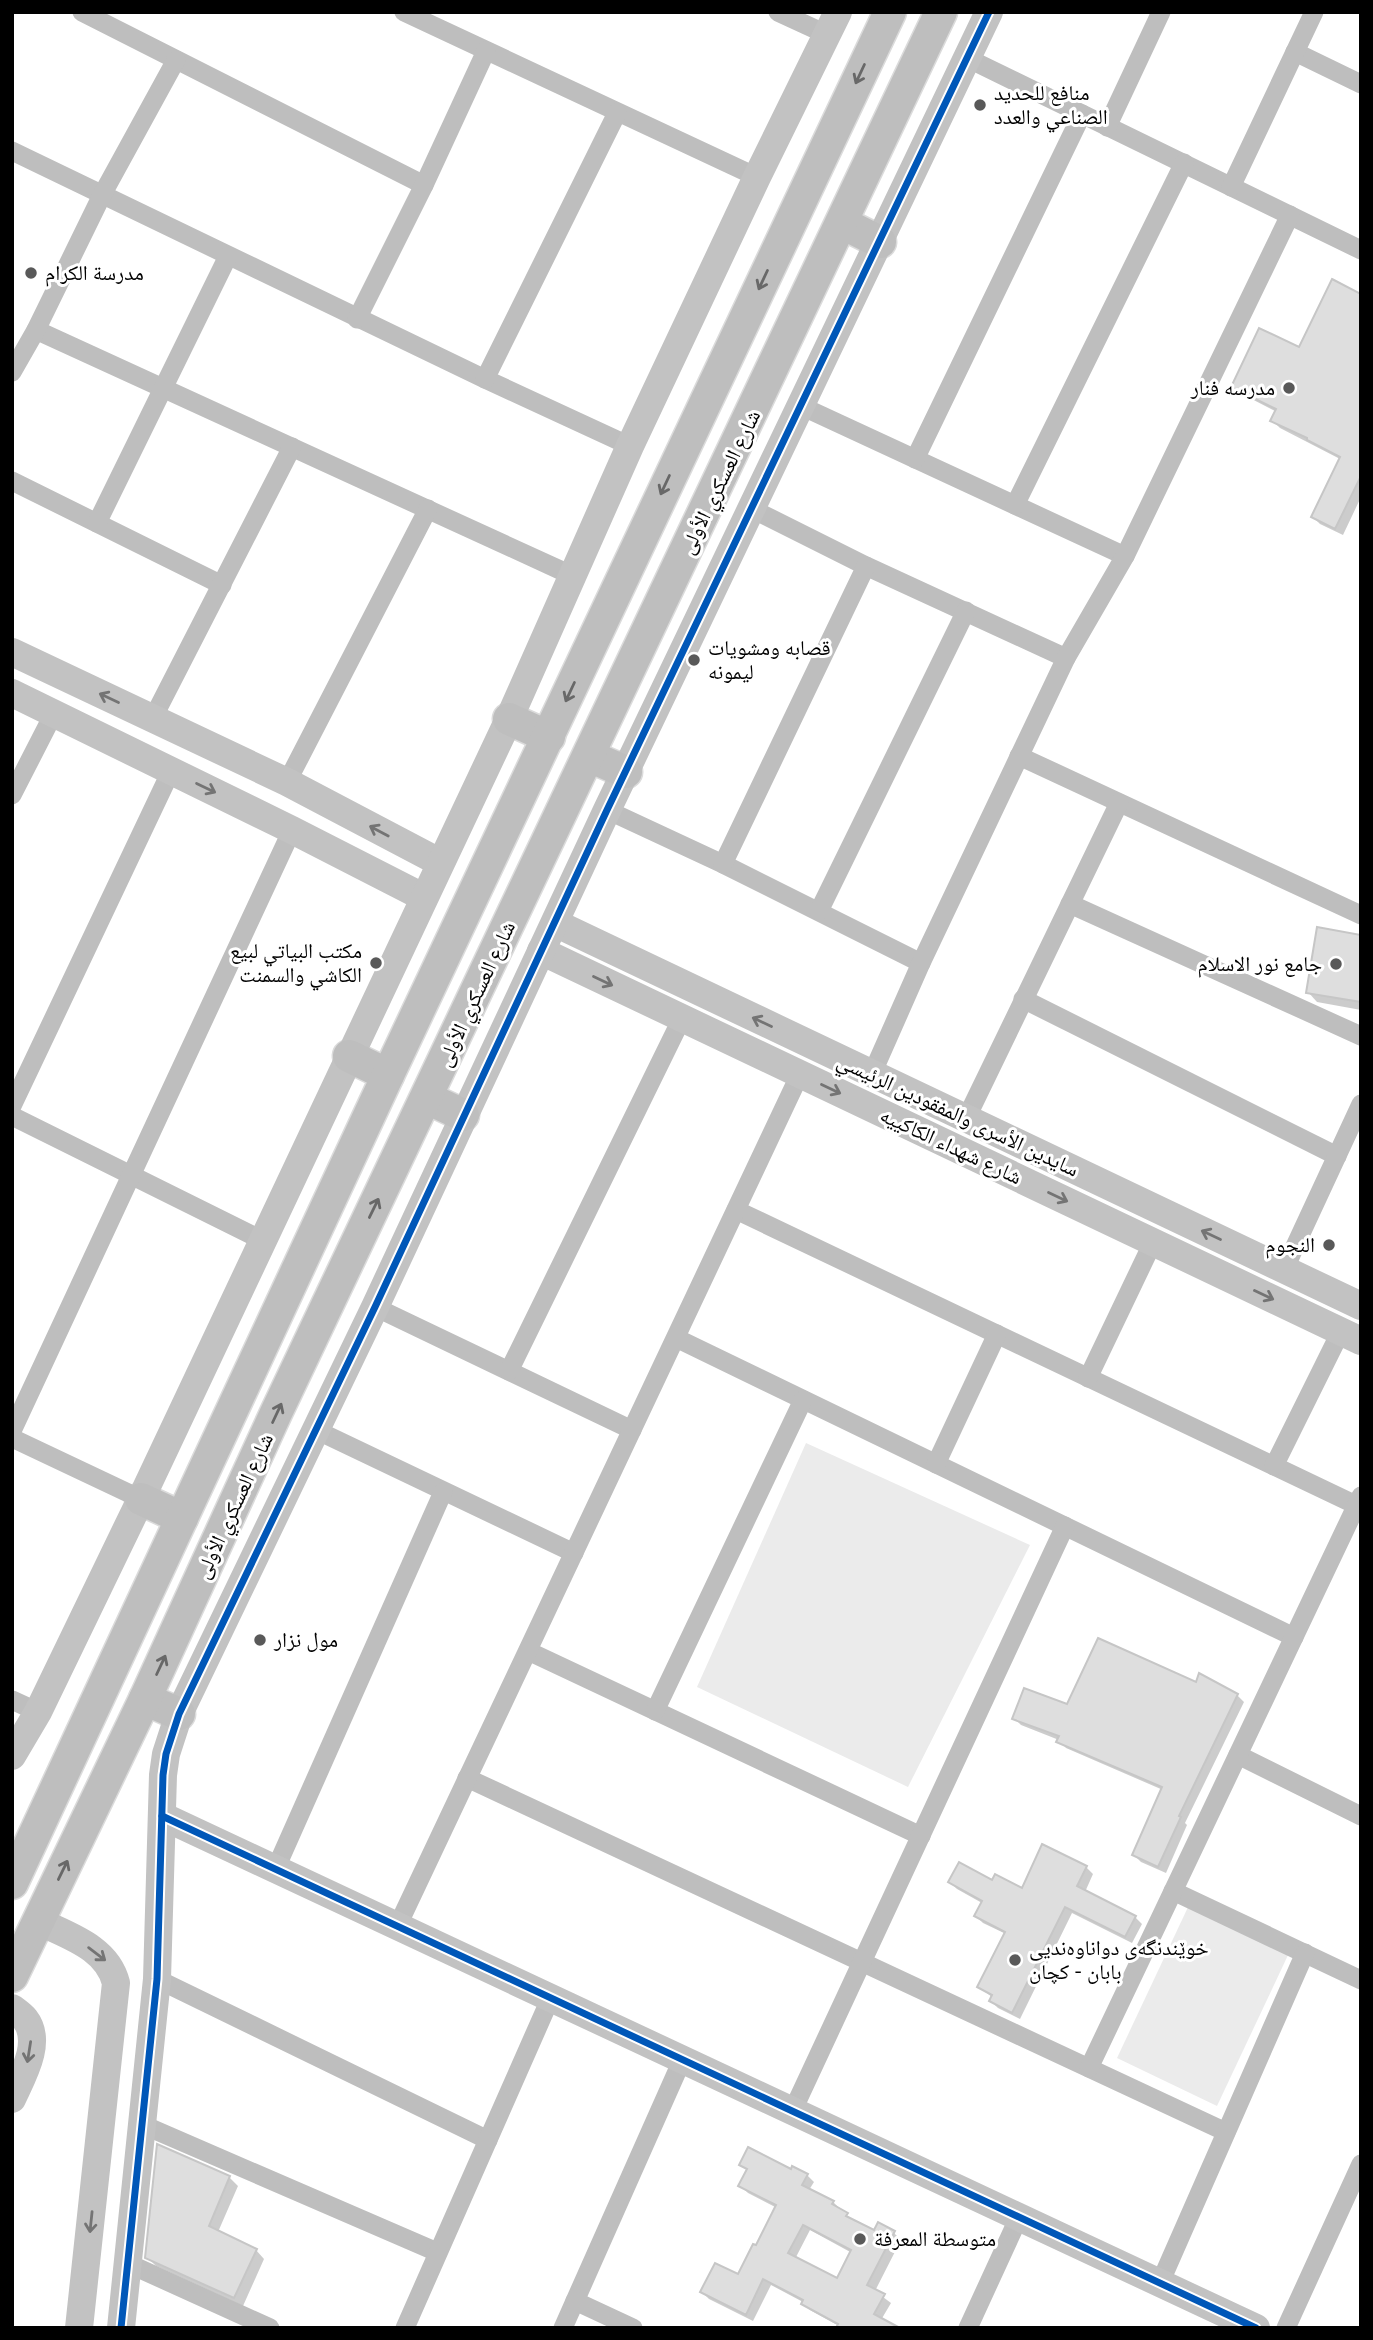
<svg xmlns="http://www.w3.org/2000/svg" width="1373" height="2340" font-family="'Fira Sans Condensed','Noto Naskh Arabic',sans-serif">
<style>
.green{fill:#ebebeb}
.shadow{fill:#0003;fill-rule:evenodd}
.building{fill:#dedede;stroke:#c6c6c6;stroke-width:2;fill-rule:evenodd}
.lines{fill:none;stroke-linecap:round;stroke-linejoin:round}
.primary-casing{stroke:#dbdbdb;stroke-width:35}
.street{stroke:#bebebe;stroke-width:19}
.secondary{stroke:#c2c2c2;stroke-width:28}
.primary{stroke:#bebebe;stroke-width:32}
.cycleway-casing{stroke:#fff;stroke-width:11}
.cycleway{stroke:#0057b8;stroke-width:7}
.oneway{stroke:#686868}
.oneway2{stroke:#747474}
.poi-dot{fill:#595959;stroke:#fff;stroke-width:2.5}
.labels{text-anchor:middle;stroke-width:6;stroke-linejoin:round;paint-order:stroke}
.poi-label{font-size:21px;fill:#000;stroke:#fff;text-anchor:start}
.street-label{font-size:21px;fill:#000;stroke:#fff}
</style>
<rect width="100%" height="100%" fill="#fff"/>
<!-- green -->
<g class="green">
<path d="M806,1443l224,102 -122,242 -211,-100z"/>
<path d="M1189,1905l100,48 -72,153 -100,-48z"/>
</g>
<!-- shadow -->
<g class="shadow">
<path d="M1361,296v201l-18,38 -23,-11 -7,-7 27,-58 -60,-31 -7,-7 4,-9 -37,-19 -7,-7 67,-36z"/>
<path d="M1361,936v74l-44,-8 -9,-10z"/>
<path d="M1197,1684l40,11 7,7 -59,121 2,2 -21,48 -25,-11 -7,-7 29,-65 -97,-42 -7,-8 -38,-15 -7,-7z"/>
<path d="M1086,1867l7,7 -8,18 50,25 7,7 -10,19 -60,-30 -52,106 -22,-11 -7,-7 1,-4 -13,-10 27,-53 -23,-11 -7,-7 6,-13 -25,-14 -7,-7h43l29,8z"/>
<path d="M158,2147l71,30 9,9 -20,46 38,18 8,9 -21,47 -87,-40 -9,-9z"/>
<path d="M741,2165l66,10 7,7 -5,8 24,12 20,19 22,12 4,-8 15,8 7,7 -26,51 16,12 -10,17 -42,6 -29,-16 -7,-8 -32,-17 -18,36 -44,-22 -7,-7 36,-16 19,-28 20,-40 -29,-15 -7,-7 7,-15zM810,2230l42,23 -15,28 -42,-22z"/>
</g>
<!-- building -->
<g class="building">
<path d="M1332,279l29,15v182l-26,53 -24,-12 29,-60 -33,-17v-2l-37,-17 6,-12 -45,-22 28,-59 40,19z"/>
<path d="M1317,927l44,8v67l-55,-9z"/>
<path d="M1098,1638l98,44 3,-9 39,21 -59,122 2,1 -23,50 -26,-12 30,-68 -106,-45 3,-6 -47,-17 12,-31 43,16z"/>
<path d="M1042,1844l45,22 -10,20 59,30 -11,21 -60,-30 -53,106 -23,-12 3,-6 -15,-8 28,-55 -31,-16 8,-15 -34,-19 11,-20 33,18 3,-6 27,14z"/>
<path d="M157,2144l73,32 -21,50 48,23 -23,49 -89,-40z"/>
<path d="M748,2147l43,22 1,-3 16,8 -6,11 32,16 -2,3 16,9 -2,3 28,14 4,-8 17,9 -28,54 18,9 -11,20 26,14h-64l2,-4 -37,-20 2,-4 -40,-21 -17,36 -46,-23 15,-29 23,11 15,-30 3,1 20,-40 -38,-19 9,-17 -8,-4zM803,2225l48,25 -14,28 -49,-25z"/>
</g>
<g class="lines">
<defs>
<g id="primary">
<path d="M842,223l38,19"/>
<path d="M509,719l40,18"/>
<path d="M589,756l37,16"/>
<path d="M349,1056l39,19"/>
<path d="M427,1098l36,17"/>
<path d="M141,1499l41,19"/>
<path d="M145,1699l34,15"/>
<path d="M12,1883l376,-808 502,-1063"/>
<path d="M12,1976l133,-277 131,-286 665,-1401"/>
</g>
</defs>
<!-- primary casing -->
<use href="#primary" class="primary-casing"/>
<!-- street -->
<g class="street">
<path d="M82,12l342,173"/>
<path d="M404,12l353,165"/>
<path d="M778,12l50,23"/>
<path d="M1295,52l66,32"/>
<path d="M967,58l394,192"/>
<path d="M1107,127l54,-115"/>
<path d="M12,151l473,228 145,67"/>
<path d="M1231,187l83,-175"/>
<path d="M357,319l67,-134 62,-134"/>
<path d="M36,330l535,245"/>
<path d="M12,372l24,-42 66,-135 74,-135"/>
<path d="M485,379l132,-266"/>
<path d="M801,406l324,150"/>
<path d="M915,459l167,-345"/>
<path d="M12,481l210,104"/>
<path d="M1015,505l169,-342"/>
<path d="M752,509l114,57 200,92"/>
<path d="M97,523l131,-267"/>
<path d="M153,718l139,-271"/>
<path d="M1019,756l342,159"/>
<path d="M287,782l141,-273"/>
<path d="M12,795l42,-82"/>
<path d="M607,810l116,54 198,99"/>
<path d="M723,864l143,-298"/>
<path d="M1070,904l291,132"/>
<path d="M819,911l147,-300"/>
<path d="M1023,999l314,157"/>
<path d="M872,1074l49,-111 145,-305 59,-102 165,-341"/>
<path d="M12,1106l159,-335"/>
<path d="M12,1116l250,124"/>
<path d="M966,1119l153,-316"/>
<path d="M736,1210l620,295"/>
<path d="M1284,1270l77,-166"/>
<path d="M375,1307l257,123"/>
<path d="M676,1338l618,299"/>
<path d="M509,1371l173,-353"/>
<path d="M1088,1378l65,-136"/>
<path d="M316,1430l258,123"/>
<path d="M12,1431l280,-601"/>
<path d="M12,1438l129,61"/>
<path d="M936,1464l61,-130"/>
<path d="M1274,1466l67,-135"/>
<path d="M528,1651l393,185"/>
<path d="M12,1700l26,12"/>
<path d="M655,1711l148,-311"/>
<path d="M1238,1755l123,61"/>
<path d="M467,1778l759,354"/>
<path d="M276,1868l167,-376"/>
<path d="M1173,1891l188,89"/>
<path d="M398,1925l402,-851"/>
<path d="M157,1979l331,161"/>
<path d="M1089,2068l272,-572"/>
<path d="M793,2110l272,-584"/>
<path d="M141,2124l296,128"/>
<path d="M127,2263l143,65"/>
<path d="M1160,2283l145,-330"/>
<path d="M575,2301l58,27"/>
<path d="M405,2328l146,-331"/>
<path d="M563,2328l120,-270"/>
<path d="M968,2328l51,-111"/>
<path d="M1286,2328l75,-164"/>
</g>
<!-- secondary -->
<g class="secondary">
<path d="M12,652l275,130 152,80"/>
<path d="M12,693l280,137 131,67"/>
<path d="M555,923l806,383"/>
<path d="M541,951l820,390"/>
<path d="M12,1756l26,-44 103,-213 368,-780 121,-273 127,-269 81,-165"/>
<path d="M162,1816l1094,512"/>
<path d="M38,1921c30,15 69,26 78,62l-37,345"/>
<path d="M12,2008c4,3 10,7 13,11 18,23 -3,58 -13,80"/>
<path d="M121,2328l36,-349 6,-204 3,-21 13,-40 196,-407 232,-497 382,-798"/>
</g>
<!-- primary -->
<use href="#primary" class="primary"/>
<defs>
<g id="cycleway">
<path d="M162,1816l1094,512"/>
<path d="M121,2328l36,-349 6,-204 3,-21 13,-40 196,-407 232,-497 382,-798"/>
</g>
</defs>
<!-- cycleway casing -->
<use href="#cycleway" class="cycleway-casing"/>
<!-- cycleway -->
<use href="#cycleway" class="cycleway"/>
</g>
<!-- one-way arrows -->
<defs><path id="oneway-shaft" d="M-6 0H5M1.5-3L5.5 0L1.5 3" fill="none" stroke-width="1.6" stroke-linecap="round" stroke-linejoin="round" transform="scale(1.75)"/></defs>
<g class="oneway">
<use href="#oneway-shaft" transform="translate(860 74) rotate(115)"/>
<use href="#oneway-shaft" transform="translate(763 280) rotate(115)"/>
<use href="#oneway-shaft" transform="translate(665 485) rotate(115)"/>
<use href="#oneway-shaft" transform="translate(570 692) rotate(115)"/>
<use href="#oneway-shaft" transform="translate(374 1208) rotate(-64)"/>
<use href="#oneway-shaft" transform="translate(277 1413) rotate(-65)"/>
<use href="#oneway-shaft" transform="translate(161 1665) rotate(-65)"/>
<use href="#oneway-shaft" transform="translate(63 1870) rotate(-64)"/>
</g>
<g class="oneway2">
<use href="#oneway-shaft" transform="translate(109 698) rotate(-155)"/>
<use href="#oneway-shaft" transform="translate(206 788) rotate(26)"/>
<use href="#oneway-shaft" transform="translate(379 831) rotate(-152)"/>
<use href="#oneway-shaft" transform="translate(603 981) rotate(25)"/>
<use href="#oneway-shaft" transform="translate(762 1022) rotate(-155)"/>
<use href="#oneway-shaft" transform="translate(831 1089) rotate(25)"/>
<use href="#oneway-shaft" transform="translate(1058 1197) rotate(25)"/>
<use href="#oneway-shaft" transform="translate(1211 1235) rotate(-155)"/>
<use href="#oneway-shaft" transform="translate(1264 1295) rotate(25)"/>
<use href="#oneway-shaft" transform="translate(97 1954) rotate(37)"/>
<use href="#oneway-shaft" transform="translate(29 2052) rotate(99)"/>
<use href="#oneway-shaft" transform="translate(91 2222) rotate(96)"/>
</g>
<!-- markers -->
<g class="poi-dot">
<circle cx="980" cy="105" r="7"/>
<circle cx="31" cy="273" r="7"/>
<circle cx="1289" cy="388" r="7"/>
<circle cx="694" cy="660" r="7"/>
<circle cx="376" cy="963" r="7"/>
<circle cx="1336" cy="964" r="7"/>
<circle cx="1329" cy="1245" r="7"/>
<circle cx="260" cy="1640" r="7"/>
<circle cx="1015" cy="1960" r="7"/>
<circle cx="860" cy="2239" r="7"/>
</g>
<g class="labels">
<!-- poi labels -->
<g class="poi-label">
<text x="994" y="100">منافع للحديد<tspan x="994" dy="24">الصناعي والعدد</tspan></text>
<text x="45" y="280">مدرسة الكرام</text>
<text x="1275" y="395" text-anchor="end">مدرسه فنار</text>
<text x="708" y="655">قصابه ومشويات<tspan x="708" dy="24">ليمونه</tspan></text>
<text x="362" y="958" text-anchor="end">مكتب البياتي لبيع<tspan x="362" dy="24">الكاشي والسمنت</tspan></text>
<text x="1322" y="971" text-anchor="end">جامع نور الاسلام</text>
<text x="1315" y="1252" text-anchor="end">النجوم</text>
<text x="274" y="1647">مول نزار</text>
<text x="1029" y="1955">خوێندنگەی دواناوەندیی<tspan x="1029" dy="24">بابان - کچان</tspan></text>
<text x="874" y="2246">متوسطة المعرفة</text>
</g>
<!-- street labels -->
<g class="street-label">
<text transform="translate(720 482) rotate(-64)" y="7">شارع العسكري الأولى</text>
<text transform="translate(476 994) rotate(-65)" y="7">شارع العسكري الأولى</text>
<text transform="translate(958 1115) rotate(25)" y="7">سايدين الأسرى والمفقودين الرئيسي</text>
<text transform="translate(951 1146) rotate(25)" y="7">شارع شهداء الكاكييه</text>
<text transform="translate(234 1506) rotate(-65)" y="7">شارع العسكري الأولى</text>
</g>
</g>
<!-- border -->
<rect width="1373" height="2340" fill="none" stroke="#000000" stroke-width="28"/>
</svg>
